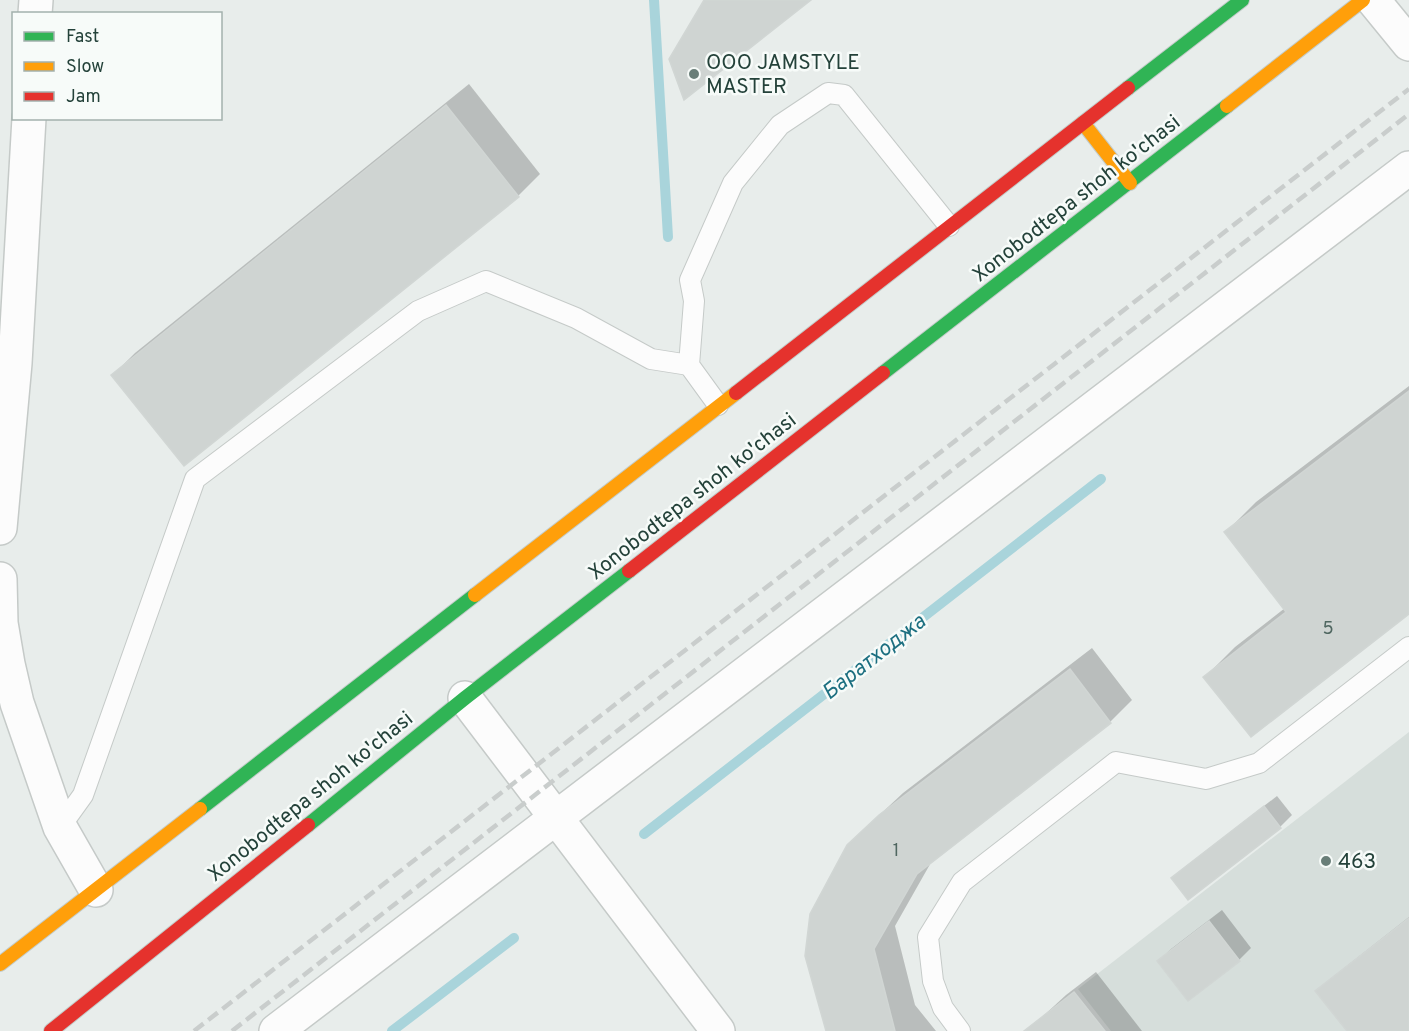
<svg xmlns="http://www.w3.org/2000/svg" width="1409" height="1031" font-family="Overpass,sans-serif">
<style>
.built{fill:#d6dedb}
.shadow{fill:#0003}
.lines{fill:none;stroke-linecap:round;stroke-linejoin:round}
.stream{stroke:#a9d4db;stroke-width:10}
.building{fill:#cfd4d2;stroke:#d1d6d4;stroke-width:1.5}
.lane-casing{stroke:#c5cac8;stroke-width:22}
.street-casing{stroke:#c5cac8;stroke-width:36}
.fast-casing{stroke:#c3ccc9;stroke-width:16}
.slow-casing{stroke:#c3ccc9;stroke-width:16}
.jam-casing{stroke:#c3ccc9;stroke-width:16}
.lane{stroke:#fcfcfc;stroke-width:20}
.street{stroke:#fcfcfc;stroke-width:33}
.fast{stroke:#30b455;stroke-width:14}
.slow{stroke:#ff9f0a;stroke-width:14}
.jam{stroke:#e5322d;stroke-width:14}
.rail{stroke:#c9cdcc;stroke-width:4.5;stroke-dasharray:12 6;stroke-linecap:butt}
.poi-dot{fill:#697e78;stroke:#f7fbf9;stroke-width:2}
.labels{text-anchor:middle;stroke-width:5;stroke-linejoin:round;paint-order:stroke}
.number-label{font-size:18px;fill:#506761}
.poi-label{font-size:21px;fill:#24423a;stroke:#f7fbf9;text-anchor:start}
.street-label{font-size:21px;fill:#24423a;stroke:#f7fbf9}
.water-label{font-size:22px;font-style:italic;fill:#1c6f80;stroke:#f7fbf9}
</style>
<rect width="100%" height="100%" fill="#e8edeb"/>
<!-- built -->
<path class="built" d="M1409,732v299h-298l-33,-42z"/>
<!-- shadow -->
<g class="shadow">
<path d="M469,84l71,90 -22,22 -334,268 -71,-89 22,-22z"/>
<path d="M1409,386v226l-204,65 30,-30 50,-39 -59,-76 30,-30z"/>
<path d="M1092,648l40,52 -22,22 -177,137 -38,67 20,79 21,26h-108l43,-208 32,-30z"/>
<path d="M1277,796l15,19 -12,12 -107,51 12,-11z"/>
<path d="M1222,910l29,38 -12,12 -50,39 -30,-38 12,-12z"/>
<path d="M1409,917v106l-11,8h-49l-32,-40 12,-11z"/>
<path d="M1096,972l46,59h-115l39,-36z"/>
</g>
<g class="lines">
<!-- stream -->
<g class="stream">
<path d="M654,0l14,237"/>
<path d="M644,834l457,-355"/>
<path d="M392,1031l122,-93"/>
</g>
</g>
<!-- building -->
<g class="building">
<path d="M704,0h107l-127,100 -15,-41z"/>
<path d="M446,105l73,92 -335,269 -73,-91z"/>
<path d="M1409,391v223l-158,123 -48,-60 83,-65 -62,-80z"/>
<path d="M1070,669l41,54 -194,151 -43,75 21,82h-69l-21,-75 5,-42 37,-69 32,-30z"/>
<path d="M1264,806l17,22 -93,72 -17,-22z"/>
<path d="M1409,918v113h-62l-32,-40z"/>
<path d="M1209,921l31,40 -52,40 -31,-40z"/>
<path d="M1074,992l31,39h-81z"/>
</g>
<g class="lines">
<defs>
<g id="lane">
<path d="M718,405l-29,-40 5,-64 -4,-21 43,-97 47,-58 48,-32 16,2 105,131"/>
<path d="M60,827l23,-32 112,-316 223,-168 68,-30 90,37 75,41 38,6"/>
<path d="M960,1031l-17,-23 -10,-27 -5,-44 34,-55 154,-120 90,17 53,-16 150,-116"/>
</g>
<g id="street">
<path d="M1373,0l36,44"/>
<path d="M35,14l1,-14"/>
<path d="M0,528l15,-165 14,-245"/>
<path d="M0,579l1,44 7,41 9,39 43,124 36,63"/>
<path d="M465,698l253,333"/>
<path d="M276,1031l1133,-863"/>
</g>
<g id="fast">
<path d="M1128,88l114,-88"/>
<path d="M883,373l344,-267"/>
<path d="M200,809l275,-214"/>
<path d="M308,825l157,-127 164,-127"/>
</g>
<g id="slow">
<path d="M1227,106l136,-106"/>
<path d="M1083,123l47,60"/>
<path d="M475,595l261,-202"/>
<path d="M0,964l200,-155"/>
</g>
<g id="jam">
<path d="M736,393l392,-305"/>
<path d="M629,571l254,-198"/>
<path d="M51,1031l257,-206"/>
</g>
</defs>
<!-- lane casing -->
<use href="#lane" class="lane-casing"/>
<!-- street casing -->
<use href="#street" class="street-casing"/>
<!-- fast casing -->
<use href="#fast" class="fast-casing"/>
<!-- slow casing -->
<use href="#slow" class="slow-casing"/>
<!-- jam casing -->
<use href="#jam" class="jam-casing"/>
<!-- lane -->
<use href="#lane" class="lane"/>
<!-- street -->
<use href="#street" class="street"/>
<!-- fast -->
<use href="#fast" class="fast"/>
<!-- slow -->
<use href="#slow" class="slow"/>
<!-- jam -->
<use href="#jam" class="jam"/>
<!-- rail -->
<g class="rail">
<path d="M194,1031l1215,-942"/>
<path d="M232,1031l1177,-917"/>
</g>
</g>
<!-- markers -->
<g class="poi-dot">
<circle cx="694" cy="74" r="6"/>
<circle cx="1326" cy="861" r="6"/>
</g>
<g class="labels">
<!-- number labels -->
<g class="number-label">
<text x="1328" y="634">5</text>
<text x="896" y="856">1</text>
</g>
<!-- poi labels -->
<g class="poi-label">
<text x="706" y="69">OOO JAMSTYLE<tspan x="706" dy="24">MASTER</tspan></text>
<text x="1338" y="868">463</text>
</g>
<!-- street labels -->
<g class="street-label">
<text transform="translate(1076 198) rotate(-38)" y="7">Xonobodtepa shoh ko'chasi</text>
<text transform="translate(692 496) rotate(-38)" y="7">Xonobodtepa shoh ko'chasi</text>
<text transform="translate(310 796) rotate(-39)" y="7">Xonobodtepa shoh ko'chasi</text>
</g>
<!-- water labels -->
<g class="water-label">
<text transform="translate(873 656) rotate(-38)" y="8">Баратходжа</text>
</g>
</g>
<!-- legend -->
<rect x="12" y="12" width="210" height="108" fill="#f7fbf9" stroke="#a3b1ad" stroke-width="1.5"/>
<rect x="24" y="32" width="30" height="9" fill="#30b455" stroke="#a3b1ad" stroke-width="1.5"/>
<text x="66" y="42" font-size="18" fill="#24423a">Fast</text>
<rect x="24" y="62" width="30" height="9" fill="#ff9f0a" stroke="#a3b1ad" stroke-width="1.5"/>
<text x="66" y="72" font-size="18" fill="#24423a">Slow</text>
<rect x="24" y="92" width="30" height="9" fill="#e5322d" stroke="#a3b1ad" stroke-width="1.5"/>
<text x="66" y="102" font-size="18" fill="#24423a">Jam</text>
</svg>
